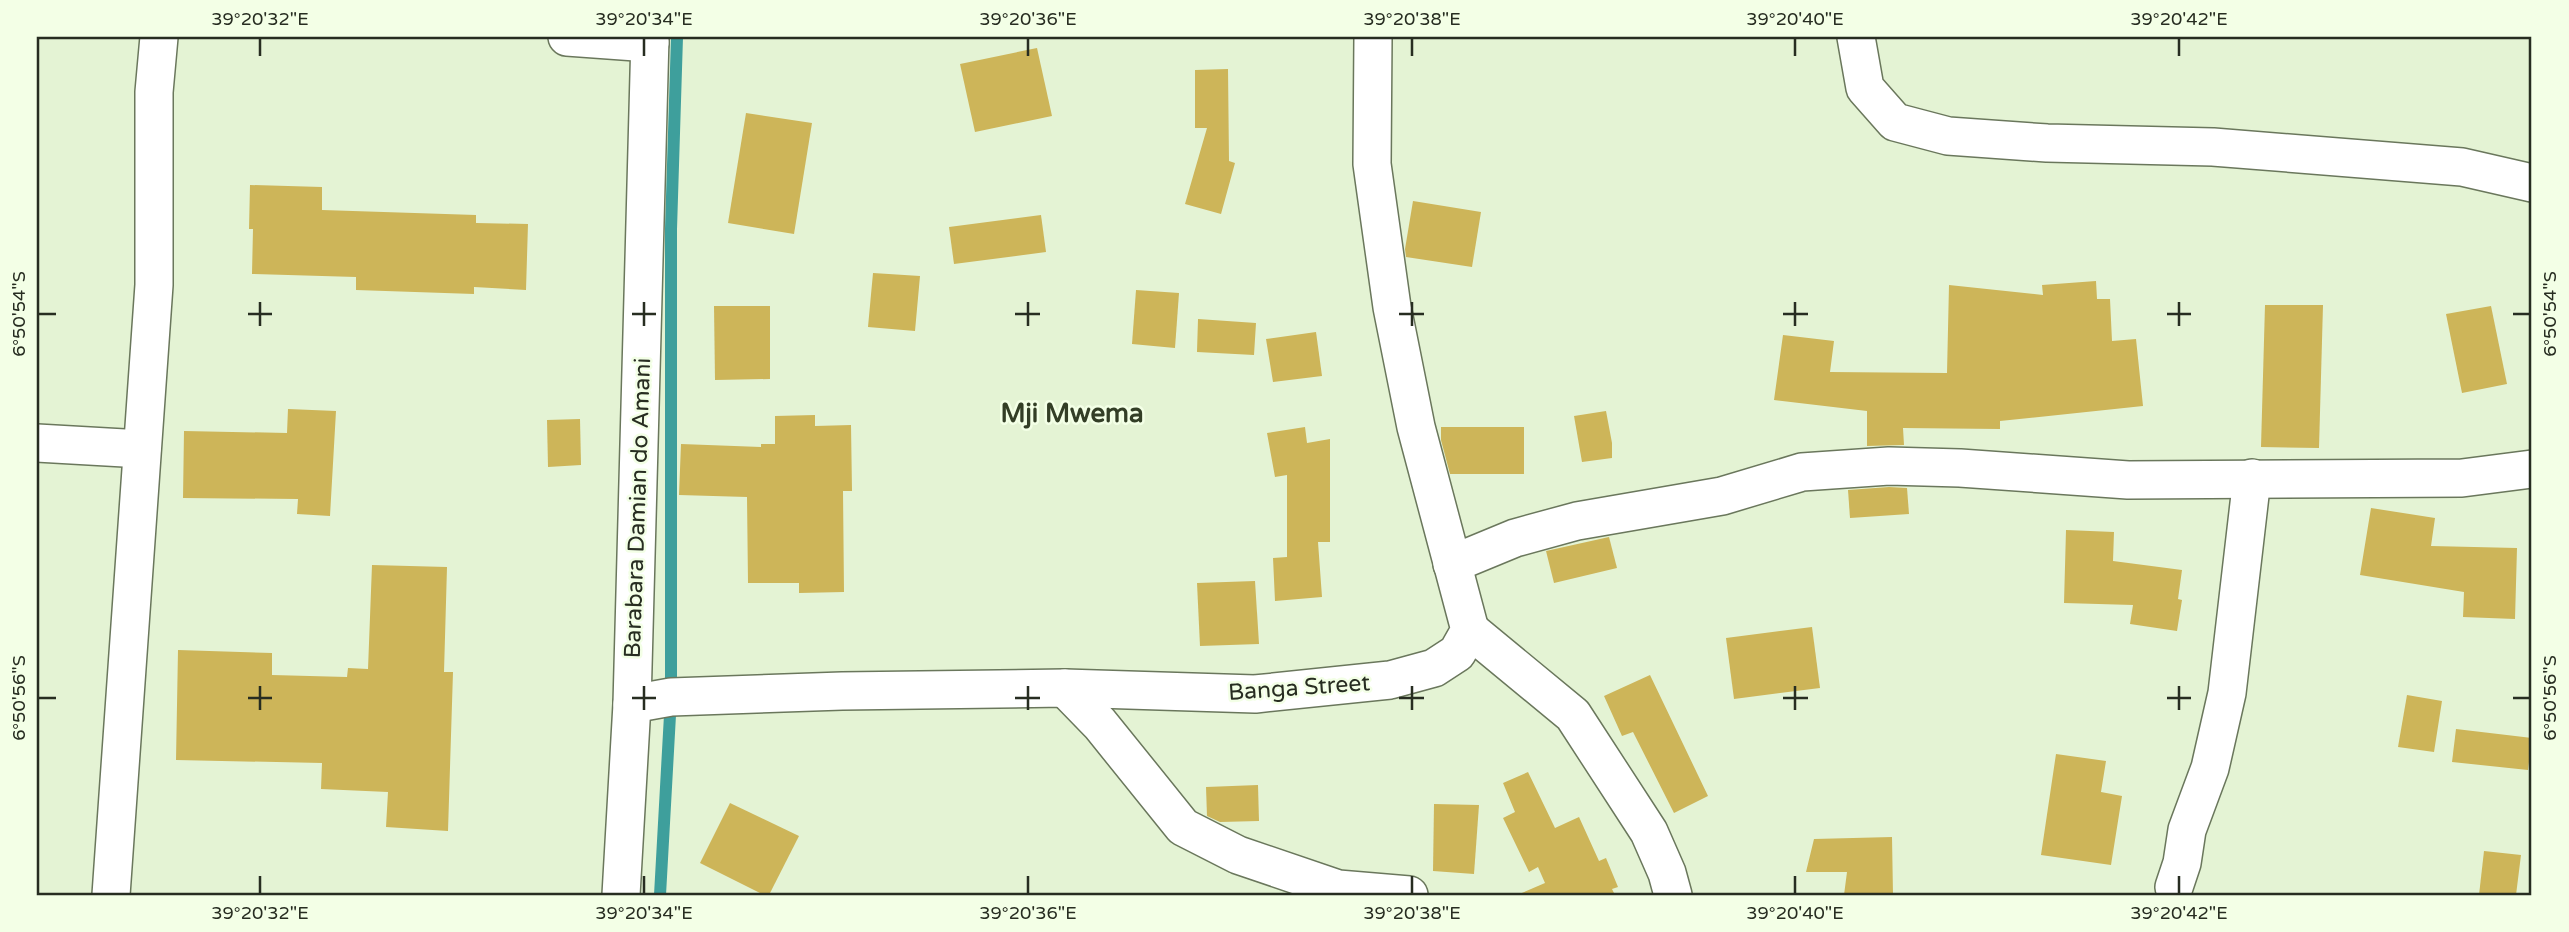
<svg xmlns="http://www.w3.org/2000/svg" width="2569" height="932" font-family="'Varela Round',sans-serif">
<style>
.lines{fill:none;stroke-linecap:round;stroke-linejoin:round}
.stream{stroke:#3e9f9c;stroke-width:12}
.building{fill:#cdb559}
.minor-casing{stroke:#6a775c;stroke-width:40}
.minor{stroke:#fff;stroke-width:37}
.ticks{fill:none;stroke:#272d21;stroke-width:2.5}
.labels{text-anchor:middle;stroke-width:5;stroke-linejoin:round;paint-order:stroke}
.street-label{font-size:23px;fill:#272d21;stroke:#f3ffe6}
.quarter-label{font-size:26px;font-weight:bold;fill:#333e26;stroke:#f3ffe6}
.neatline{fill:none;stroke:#272d21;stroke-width:2.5}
.ticks-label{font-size:18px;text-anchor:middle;fill:#272d21}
</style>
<rect width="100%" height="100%" fill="#e4f3d4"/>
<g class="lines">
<!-- stream -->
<path class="stream" d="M660,895l11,-198v-468l6,-192"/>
</g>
<!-- building -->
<g class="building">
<path d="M1037,48l15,68 -77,16 -15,-68z"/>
<path d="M1228,69l1,92 6,2 -14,51 -36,-10 22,-76h-12v-58z"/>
<path d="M746,113l66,10 -18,111 -66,-11z"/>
<path d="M250,185l72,2v23l154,5v8l52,1 -2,66 -52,-3v7l-118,-4v-13l-104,-3 1,-45h-4z"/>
<path d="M1413,201l68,11 -9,55 -66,-10 -1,-8z"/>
<path d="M1041,215l5,37 -92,12 -5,-37z"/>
<path d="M873,273l47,3 -5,55 -47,-4z"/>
<path d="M2096,281l1,18h13l2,42 24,-2 7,67 -143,15v8l-97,-1 1,17 -37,1v-35l-93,-11 9,-65 51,6 -4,31 117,1 2,-88 94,10 -1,-10z"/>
<path d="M1136,290l43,3 -4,55 -43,-4z"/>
<path d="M2265,305h58l-4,143 -58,-1z"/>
<path d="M714,306h56v73l-55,1z"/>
<path d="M2491,306l16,78 -45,9 -16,-79z"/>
<path d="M1198,319l58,4 -2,32 -57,-3z"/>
<path d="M1316,332l6,44 -49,6 -7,-43z"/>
<path d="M288,409l48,2 -6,105 -33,-2 1,-15 -115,-1 1,-67 103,2z"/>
<path d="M1606,411l6,32v15l-30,4 -8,-46z"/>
<path d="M815,415v11l36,-1 1,66h-9l1,101 -45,1v-10h-51l-1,-86 -68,-2 2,-51 80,3v-3h14v-28z"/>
<path d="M580,419l1,46 -33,2 -1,-47z"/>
<path d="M1305,427l2,16 23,-4v103h-12l4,55 -47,4 -2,-43 14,-1v-82l-12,2 -8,-44z"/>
<path d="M1441,427h83v47h-74l-9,-34z"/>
<path d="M1889,487l18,1 2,26 -59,4 -2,-28z"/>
<path d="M2371,508l64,10 -4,28 86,2 -2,71 -52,-2 1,-25 -104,-17z"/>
<path d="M2066,530l48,2 -1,29 69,9 -4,29 4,1 -5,31 -47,-7 3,-19 -69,-2z"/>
<path d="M1609,537l8,31 -63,15 -8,-32z"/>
<path d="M372,565l75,2 -3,105h9l-5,159 -62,-4 2,-35 -67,-3 1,-26 -146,-3 2,-110 94,3v22l75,2 1,-9 20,1z"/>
<path d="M1255,581l4,63 -59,2 -3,-63z"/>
<path d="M1812,627l8,61 -86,11 -8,-61z"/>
<path d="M1650,675l58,121 -34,17 -41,-81 -11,4 -18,-40z"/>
<path d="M2407,695l35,6 -8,51 -36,-5z"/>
<path d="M2456,729l76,9 -4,32 -76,-8z"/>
<path d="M2056,754l50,7 -5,31 21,4 -11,69 -70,-10z"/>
<path d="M1528,772l27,56 24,-11 20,44 7,-3 12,29 -6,2 3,6h-98l28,-12 -7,-16 -9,5 -26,-54 12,-6 -12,-29z"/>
<path d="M1258,785l1,36 -39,1 -13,-6 -1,-29z"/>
<path d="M730,803l69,33 -30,59h-5l-64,-32z"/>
<path d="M1434,804l45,1 -5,69 -41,-3z"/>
<path d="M1892,837l1,58h-49l3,-23h-41l8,-33z"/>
<path d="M2484,851l37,4 -5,40h-37z"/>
</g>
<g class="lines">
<defs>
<g id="minor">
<path d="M567,37l83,6"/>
<path d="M1856,37l9,51 30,34 53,14 99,7 166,4 249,20 70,16"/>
<path d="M37,443l105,6"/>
<path d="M1452,564l63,-26 62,-17 145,-25 80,-24 87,-6 71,2 168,12 334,-2 70,-9"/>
<path d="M1470,630l103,85 76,117 18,41 6,22"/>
<path d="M1065,688l35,36 83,103 55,28 100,34 71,6"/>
<path d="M632,704l39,-7 171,-6 223,-3 190,6 135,-14 44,-12 23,-15 13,-23 -54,-203 -24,-120 -20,-143 1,-127"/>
<path d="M2174,887l8,-24 5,-33 23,-62 17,-75 25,-215"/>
<path d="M111,895l43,-610v-193l5,-55"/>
<path d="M621,895l11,-191 18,-667"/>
</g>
</defs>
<!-- minor casing -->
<use href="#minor" class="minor-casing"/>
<!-- minor -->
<use href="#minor" class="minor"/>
</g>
<!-- ticks -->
<path class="ticks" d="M260,38v18M644,38v18M1028,38v18M1412,38v18M1795,38v18M2179,38v18M260,302v24M644,302v24M1028,302v24M1412,302v24M1795,302v24M2179,302v24M38,314h18M248,314h24M632,314h24M1015,314h25M1399,314h25M1783,314h25M2167,314h24M2513,314h17M260,686v24M644,686v24M1028,686v24M1412,686v24M1795,686v24M2179,686v24M38,698h18M248,698h24M632,698h24M1015,698h25M1399,698h25M1783,698h25M2167,698h24M2513,698h17M260,876v18M644,876v18M1028,876v18M1412,876v18M1795,876v18M2179,876v18"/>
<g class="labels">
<!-- street labels -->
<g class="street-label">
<text transform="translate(637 508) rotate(-88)" y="8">Barabara Damian do Amani</text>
<text transform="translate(1299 687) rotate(-4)" y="8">Banga Street</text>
</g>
<!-- quarter labels -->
<g class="quarter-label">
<text x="1072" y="422">Mji Mwema</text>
</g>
</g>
<!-- border -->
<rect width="2569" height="932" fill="none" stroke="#f3ffe6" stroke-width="77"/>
<rect x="38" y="38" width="2492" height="856" class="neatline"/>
<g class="ticks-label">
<text x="260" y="25">39°20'32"E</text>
<text x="644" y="25">39°20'34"E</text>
<text x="1028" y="25">39°20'36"E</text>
<text x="1412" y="25">39°20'38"E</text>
<text x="1795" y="25">39°20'40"E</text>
<text x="2179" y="25">39°20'42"E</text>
<text transform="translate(19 314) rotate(-90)" y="6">6°50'54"S</text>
<text transform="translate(2550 314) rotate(-90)" y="6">6°50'54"S</text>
<text transform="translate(19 698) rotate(-90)" y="6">6°50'56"S</text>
<text transform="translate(2550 698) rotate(-90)" y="6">6°50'56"S</text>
<text x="260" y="919">39°20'32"E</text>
<text x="644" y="919">39°20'34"E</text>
<text x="1028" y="919">39°20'36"E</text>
<text x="1412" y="919">39°20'38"E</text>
<text x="1795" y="919">39°20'40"E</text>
<text x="2179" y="919">39°20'42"E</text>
</g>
</svg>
